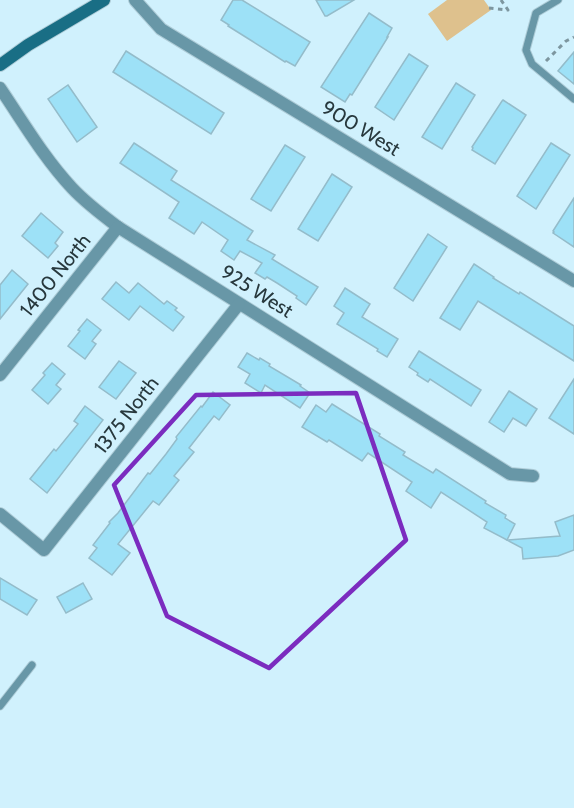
<svg xmlns="http://www.w3.org/2000/svg" width="574" height="808" font-family="Cabin,sans-serif">
<style>
.green{fill:#dec18d}
.building{fill:#9de1f7;stroke:#94bcca;stroke-width:1.5}
.lines{fill:none;stroke-linecap:round;stroke-linejoin:round}
.service-casing{stroke:#aeccd7;stroke-width:9}
.minor-casing{stroke:#aeccd7;stroke-width:14}
.secondary-casing{stroke:#aeccd7;stroke-width:14}
.path{stroke:#7d969f;stroke-width:3;stroke-dasharray:4.5 4.5;stroke-linecap:butt}
.service{stroke:#6897a7;stroke-width:7}
.minor{stroke:#6897a7;stroke-width:12}
.secondary{stroke:#196e85;stroke-width:12}
.marked{fill:none;stroke:#7b2cbf;stroke-width:4.5;stroke-linejoin:round}
.labels{text-anchor:middle;stroke-width:5;stroke-linejoin:round;paint-order:stroke}
.street-label{font-size:20px;fill:#27383d;stroke:#d0f1fd}
</style>
<rect width="100%" height="100%" fill="#d0f1fd"/>
<!-- green -->
<path class="green" d="M447,0h37l7,10 -44,31 -19,-27z"/>
<!-- building -->
<g class="building">
<path d="M233,0h9l68,42 -15,24 -9,-5 -1,1 -33,-21 -24,-15 1,-1 -8,-5z"/>
<path d="M316,0h38l-27,16h-2z"/>
<path d="M369,13l23,15 -5,9h1l-21,34 -15,24 -2,-1 -5,8 -24,-15z"/>
<path d="M126,51l98,62 -13,21 -98,-62z"/>
<path d="M574,52v32l-16,-13z"/>
<path d="M409,54l19,12 -34,54 -19,-13z"/>
<path d="M456,83l19,12 -33,54 -20,-12z"/>
<path d="M68,85l29,42 -20,15 -29,-43z"/>
<path d="M503,100l23,15 -31,49 -23,-14 1,-2 -1,-1 30,-46z"/>
<path d="M134,143l43,28 -6,9 82,51 -6,9 28,15 -3,4 46,28 -12,18 -10,-7 1,-2 -20,-13 -10,-6 -2,2 -10,-6 7,-10 -22,-12 -6,9 -13,-9 7,-11 -26,-18 -8,12 -25,-16 10,-16 -59,-39z"/>
<path d="M551,143l19,12 -34,54 -19,-13z"/>
<path d="M285,145l20,12 -34,54 -20,-12z"/>
<path d="M332,174l20,13 -34,54 -20,-12z"/>
<path d="M574,198v49l-21,-14 1,-1 -1,-1z"/>
<path d="M41,213l22,19 -8,11 3,3 -10,12 -26,-22z"/>
<path d="M428,234l19,13 -34,54 -19,-13z"/>
<path d="M474,264l20,13 -1,1 26,16 1,-2 54,34v35l-96,-60 -18,29 -20,-12z"/>
<path d="M12,270l16,14 -28,35v-34z"/>
<path d="M116,282l13,11 9,-10 26,21 3,-3 10,7 -2,2 9,7 -11,14 -33,-25 -11,14 -27,-21z"/>
<path d="M345,288l25,16 -8,13 36,22 -11,18 -10,-6 1,-2 -41,-25 7,-11 -10,-7z"/>
<path d="M87,319l14,11 -9,11 4,3 -11,15 -17,-13 12,-15 -2,-1z"/>
<path d="M419,351l62,39 -10,16 -41,-27 -2,3 -11,-7 1,-2 -9,-6z"/>
<path d="M247,353l12,7 1,-2 10,6 -1,2 32,19 -1,1 10,7 -10,15 -35,-23 -4,8 -16,-10 5,-9 -12,-7z"/>
<path d="M119,361l17,12 -20,26 -17,-12z"/>
<path d="M52,363l13,11 -9,11 5,4 -13,15 -16,-14 13,-15 -2,-2z"/>
<path d="M574,379v55l-25,-16z"/>
<path d="M509,391l28,18 -11,17 -13,-8 -9,14 -15,-10z"/>
<path d="M213,392l17,13 -11,15 -5,-4 -25,32 5,4 -20,24 5,4 -20,25 -6,-4 -35,43 12,9 -18,22 -23,-17 8,-10 -4,-3 17,-22 -1,-1 9,-9 30,-40 2,1 16,-20 11,-15 -1,-2 25,-31 1,1z"/>
<path d="M332,404l48,30 -1,2 26,16 -2,3 30,18 3,-4 50,32 -1,2 21,12 -1,3 10,6 -8,16 -23,-12 3,-6 -46,-30 -10,16 -25,-17 6,-9 -44,-29 -6,8 -33,-21 -2,2 -25,-15 14,-22 10,7z"/>
<path d="M85,406l18,14 -56,73 -17,-14 24,-30 2,2 22,-27 -4,-3z"/>
<path d="M574,515v35l-16,6 -35,3 -1,-11 -15,-8 53,-4 -5,-14z"/>
<path d="M0,578l37,22 -10,15 -27,-16z"/>
<path d="M83,583l9,16 -26,14 -9,-16z"/>
</g>
<g class="lines">
<defs>
<g id="service">
<path d="M558,0l-22,13 -10,37 6,14 42,35"/>
<path d="M0,706l32,-41"/>
</g>
<g id="minor">
<path d="M135,0l26,29 413,252"/>
<path d="M0,88c23,34 44,70 72,100 14,15 30,27 46,39l392,247 23,2"/>
<path d="M0,375l118,-148"/>
<path d="M0,514l44,36 195,-246"/>
</g>
<path id="secondary" d="M0,65l28,-20 76,-45"/>
</defs>
<!-- service casing -->
<use href="#service" class="service-casing"/>
<!-- minor casing -->
<use href="#minor" class="minor-casing"/>
<!-- secondary casing -->
<use href="#secondary" class="secondary-casing"/>
<!-- path -->
<g class="path">
<path d="M489,8l19,2 -7,-10"/>
<path d="M546,61l20,-20 8,-4"/>
</g>
<!-- service -->
<use href="#service" class="service"/>
<!-- minor -->
<use href="#minor" class="minor"/>
<!-- secondary -->
<use href="#secondary" class="secondary"/>
</g>
<!-- marked area -->
<path class="marked" d="M356,393l50,147 -137,128 -102,-52 -53,-131 82,-90z"/>
<g class="labels">
<!-- street labels -->
<g class="street-label">
<text transform="translate(361 128) rotate(31)" y="7">900 West</text>
<text transform="translate(55 275) rotate(-51)" y="7">1400 North</text>
<text transform="translate(257 291) rotate(32)" y="7">925 West</text>
<text transform="translate(126 415) rotate(-52)" y="7">1375 North</text>
</g>
</g>
</svg>
